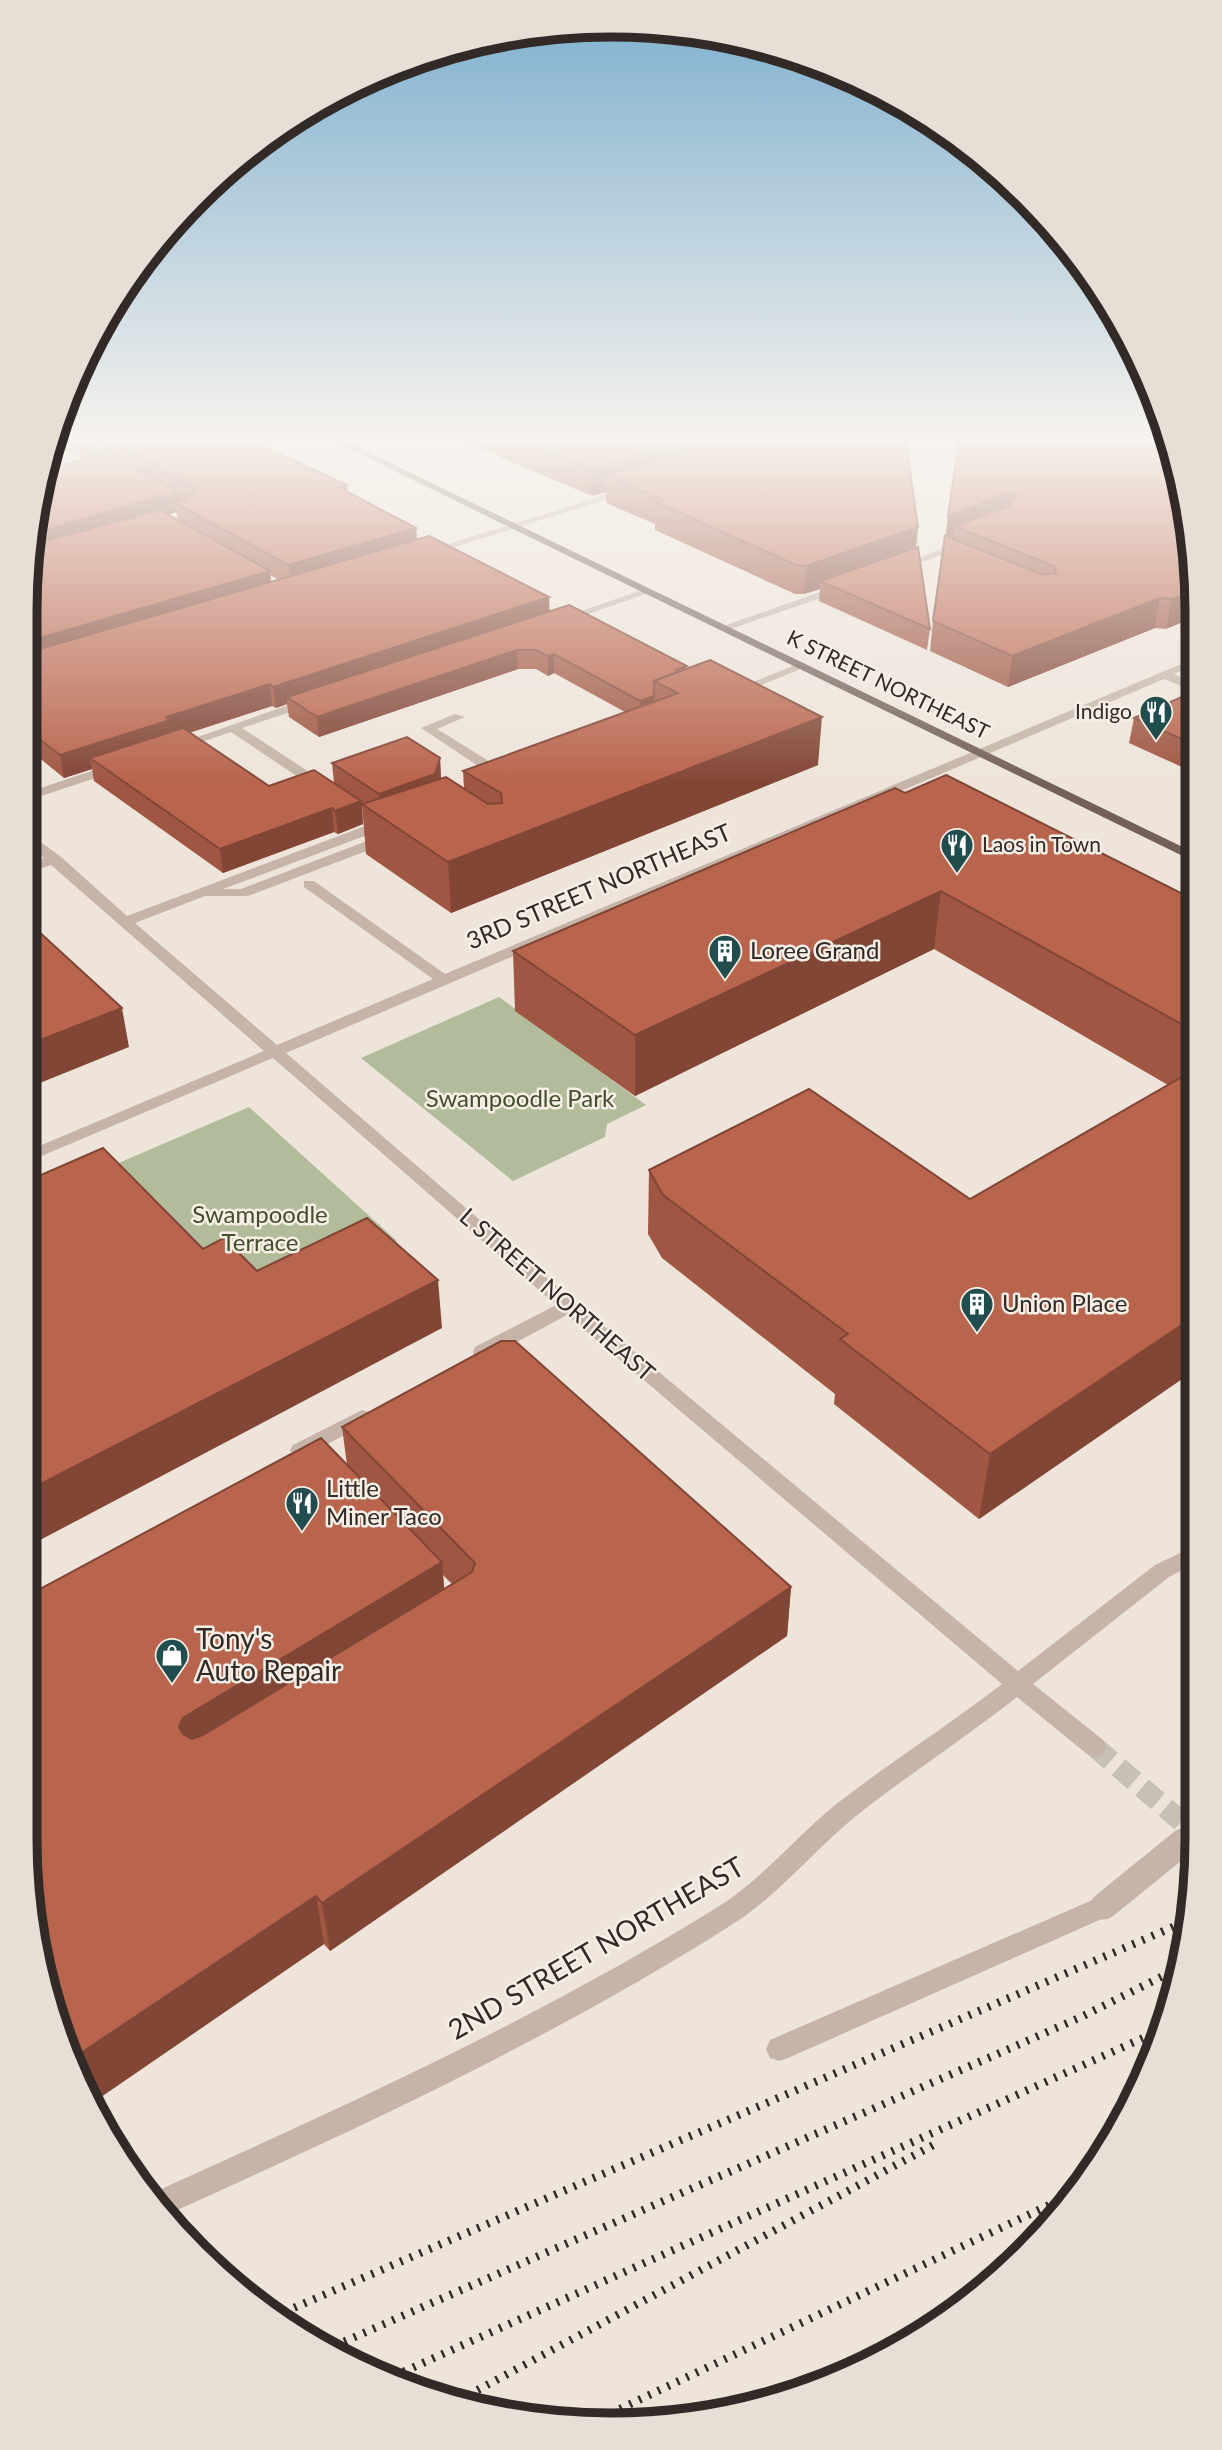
<svg xmlns="http://www.w3.org/2000/svg" width="1222" height="2450" font-family="Lato,sans-serif">
<style>
.green{fill:#b2bc9b}
.lines{fill:none;stroke-linecap:round;stroke-linejoin:round}
.minor-tunnel{stroke:#c8bfb6;stroke-width:21;stroke-dasharray:21 10;stroke-linecap:butt}
.minor{fill:#c5b4a7;fill-rule:evenodd}
.major{fill:#736159;fill-rule:evenodd}
.rail{stroke:#322a27;stroke-width:8;stroke-dasharray:2.5 8;stroke-linecap:butt}
.minor-bridge-far1{stroke:#c5b4a7;stroke-width:21}
.minor-bridge{stroke:#c5b4a7;stroke-width:27}
.wall{fill:#9f5642;fill-rule:evenodd}
.shaded-wall{fill:#824636}
.building{fill:#b9644d;stroke:#824636;stroke-width:2}
.labels{text-anchor:middle;stroke-width:5;stroke-linejoin:round;paint-order:stroke}
.far-street-label{font-size:21px;fill:#322a27;stroke:#f7eee5}
.far-poi-label{font-size:21px;fill:#322a27;stroke:#f7eee5;text-anchor:end}
.street-label{font-size:24px;fill:#322a27;stroke:#f7eee5}
.poi-label{font-size:24px;fill:#322a27;stroke:#f7eee5;text-anchor:start}
.park-label{font-size:24px;fill:#434e2d;stroke:#f7eee5}
.near-poi-label{font-size:28px;fill:#322a27;stroke:#f7eee5;text-anchor:start}
.near-street-label{font-size:28px;fill:#322a27;stroke:#f7eee5}
.rim{fill:none;stroke:#322a27;stroke-width:9}
</style>
<rect width="100%" height="100%" fill="#eee4da"/>
<!-- green -->
<g class="green">
<path d="M499,997l147,108 -39,19 -2,13 -92,44 -152,-123z"/>
<path d="M249,1107l148,134 -34,16 -120,73 -150,-156z"/>
</g>
<g class="lines">
<!-- minor-tunnel -->
<path class="minor-tunnel" d="M1095,1747l101,87"/>
<!-- minor -->
<g class="minor">
<path d="M126,441h17l-100,26 1,-6z"/>
<path d="M625,489l9,2 -202,63 -9,-2z"/>
<path d="M965,540l5,3 -1,2 -66,24 -9,-2z"/>
<path d="M840,585l5,3 -1,2 -116,40 -10,-2z"/>
<path d="M645,589l9,2 -89,31 -10,-2z"/>
<path d="M1193,659v7l-19,8 19,9v8l-29,-12 -878,374 289,249 443,369 137,-106 40,-19v17l-26,14 -136,107 70,56 3,7 -3,7 -8,3 -8,-3 -70,-57c-52,41 -109,78 -161,119 -43,35 -76,78 -123,108 -181,115 -374,204 -569,292l-18,-20c194,-88 388,-175 570,-288 47,-29 80,-72 123,-106 53,-41 110,-77 163,-118l-435,-369 -78,42h-14l-2,-5 2,-5 81,-42 -283,-247 -248,105v-11l239,-101 -213,-186 -26,9v-9l19,-7 -19,-16v-11l35,25 67,60 254,-96h10v6l-168,63h18l139,-53h10v6l-142,54h-43l-70,27 142,122 156,-66 -129,-92v-6h10l131,93z"/>
<path d="M798,664l10,2 -71,29 -10,-3z"/>
<path d="M311,697l6,4 -2,3 -73,24 84,55v6h-10l-85,-57 -53,18 -6,-4z"/>
<path d="M455,714l10,3 -28,12 71,44v6h-10l-77,-51z"/>
<path d="M115,763l6,4 -1,3 -94,31v-8z"/>
<path d="M362,1410l7,2 3,5 -3,5 -62,33h-14l-3,-5 3,-5z"/>
<path d="M1104,1895l9,3 3,8 -3,8 -325,144 -9,3 -9,-3 -4,-9 4,-9z"/>
</g>
<!-- major -->
<path class="major" d="M333,441h12l848,411v9z"/>
<!-- rail -->
<g class="rail">
<path d="M275,2316l914,-396"/>
<path d="M325,2350l754,-332 102,-51"/>
<path d="M394,2376l769,-347"/>
<path d="M459,2400l478,-257"/>
<path d="M601,2418l465,-221"/>
</g>
<!-- minor-bridge-far1 -->
<path class="minor-bridge-far1" d="M1181,1844l15,-12"/>
<!-- minor-bridge -->
<path class="minor-bridge" d="M1104,1906l79,-64"/>
</g>
<!-- wall -->
<g class="wall">
<path d="M51,441h201l95,44v7l69,36 1,11 133,72 137,58 131,96 -367,148 -85,-59 -4,-50 1,20 -25,10 -4,-2 -111,41 -129,-92 -2,-12 -28,9 -38,-31v-174l55,-113 -2,-10 -12,3 -16,-10zM105,443l1,9 -10,-6zM176,512l2,8 -10,-5zM270,575l9,5 -8,2zM518,669h18l12,7 6,-3 71,39 -162,59 1,17 -23,-9 -1,-21 -108,5 2,20 -65,3 -80,-53 83,-27 4,2 11,-4 2,13 30,20z"/>
<path d="M462,441h444l12,86 -2,21 14,81 -3,21 -108,-49 1,-12 -16,5h-9l-140,-64v-6l-49,-21v-11l-14,4z"/>
<path d="M959,441l233,93 -26,95 -11,-1 -147,59 -78,-36 3,-30z"/>
<path d="M1193,692v80l-64,-29 5,-25z"/>
<path d="M905,793l288,106 2,471 -216,149 -145,-115 1,-10 -173,-136 -14,-24 1,-64 321,29 198,-114 -234,-136 -299,147 -120,-85 -2,-60z"/>
<path d="M342,1427l449,160 -4,49 -457,315 -6,-7 -229,157 252,-636zM443,1575l9,9 -8,5z"/>
</g>
<!-- shaded-wall -->
<g class="shaded-wall">
<path d="M65,441h40v2l-17,5 -10,-6 1,8 -12,3z"/>
<path d="M695,441h83l-84,25z"/>
<path d="M678,444l-1,27 -71,4v17l-14,4 -1,-27z"/>
<path d="M347,485l1,20 -10,-18z"/>
<path d="M177,492l2,13 -4,-2 1,9 -147,44 3,-22z"/>
<path d="M1011,492l-4,28 -53,6 -1,15 -8,3 3,-28z"/>
<path d="M918,527l-3,28 -95,26v8l-16,5 2,-28z"/>
<path d="M416,528l1,20 -127,38 -2,-21z"/>
<path d="M270,571l2,20 -246,73v-22z"/>
<path d="M1193,591v27l-27,11 6,-30z"/>
<path d="M549,597l1,21 -263,79v7l-11,4 -3,-21z"/>
<path d="M1160,598l-5,30 -147,59 4,-31z"/>
<path d="M517,650l1,19 -199,68 -2,-20z"/>
<path d="M554,654v19l-6,3v-20z"/>
<path d="M270,684l2,22 -100,32 -82,20 2,11 -28,9 -4,-23 106,-38z"/>
<path d="M654,696l-1,20 -13,5v-20z"/>
<path d="M822,717l-4,48 -367,148 -3,-51z"/>
<path d="M440,758l1,23 -60,36 -2,-23z"/>
<path d="M361,801l2,23 -25,10 -3,-23z"/>
<path d="M332,808l2,24 -111,41 -3,-24z"/>
<path d="M941,891l-7,58 -299,147v-61z"/>
<path d="M122,1008l7,39 -104,42v-43z"/>
<path d="M438,1280l4,48 -417,220v-56z"/>
<path d="M1195,1316v54l-216,149 11,-65z"/>
<path d="M442,1562l4,49 -252,156 -15,-40 4,-9z"/>
<path d="M791,1587l-4,49 -457,315 -8,-48z"/>
<path d="M316,1896l8,48 -229,157 -23,-42z"/>
</g>
<!-- building -->
<g class="building">
<path d="M84,441h4l89,51 -145,42 11,-64 58,-15 -23,-13z"/>
<path d="M114,441h138l95,44 -9,2 78,41 -128,37 -113,-62 24,-12z"/>
<path d="M523,441h148l7,3 -87,25z"/>
<path d="M724,441h182l12,86 -112,39 -10,-1 -140,-63 7,-2 -57,-25z"/>
<path d="M959,441h208l25,93 1,57 -21,8 -12,-1 -148,58 -79,-35 12,-85 99,39 12,-2 -2,-7 -100,-40 52,-18 11,-11 -6,-5 -63,24z"/>
<path d="M160,510l110,61 -244,71v-69l4,-28z"/>
<path d="M429,536l120,61 -276,90 -3,-3 -104,33 4,3 -110,35 -34,-26v-76z"/>
<path d="M918,547l12,82 -110,-48z"/>
<path d="M569,605l118,61 -11,4 3,2 -25,9v15l-14,5 -86,-47 -6,2 -12,-6h-19l-200,67 -30,-20z"/>
<path d="M710,660l112,57 -374,145 -86,-58 84,-27 42,27 14,-1 -1,-10 -38,-22 215,-78 -24,-12z"/>
<path d="M1193,692v52l-59,-26z"/>
<path d="M183,728l86,58 45,-16 47,31 -26,10 -3,-3 -112,41 -130,-91z"/>
<path d="M407,737l33,21 -5,16 -56,20 -47,-31z"/>
<path d="M946,775l247,124 1,132 -253,-140 -306,144 -122,-84 382,-163 10,5z"/>
<path d="M25,919l97,89 -97,38z"/>
<path d="M1194,1070l1,246 -205,138 -150,-115 8,-5 -185,-139 -14,-25 160,-81 161,110z"/>
<path d="M103,1148l100,101 21,-11 33,33 110,-53 71,62 -413,212v-310z"/>
<path d="M501,1341h14l276,246 -469,316 -6,-7 -244,163 -16,-31 -32,-189 1,-242 296,-159 121,124 -259,156 -4,9 4,7 9,5 11,-4 269,-163 3,-9 -133,-136z"/>
</g>
<!-- sky -->
<linearGradient id="sky" x2="0" y2="1"><stop stop-color="#7dafce"/><stop offset="0.56" stop-color="#f7f3ee"/><stop offset="1" stop-color="#f7f3ee" stop-opacity="0"/></linearGradient>
<rect width="1222" height="784" fill="url(#sky)"/>
<!-- icons -->
<defs>
<symbol id="restaurant-pin" viewBox="-11 -11 22 30"><path d="M0 17L-7.5 6A9.5 9.5 0 1 1 7.5 6Z" fill="#214d4f" stroke="#f7eee5"/><path d="M-5-6h1v4h1v-4h1v4h1v-4h1v5L-1.5 .5V6h-2V.5L-5-1ZM5-6V6H3V1.5H1.5Q1.5-4 5-6Z" fill="#fff"/></symbol>
<symbol id="building-pin" viewBox="-11 -11 22 30"><path d="M0 17L-7.5 6A9.5 9.5 0 1 1 7.5 6Z" fill="#214d4f" stroke="#f7eee5"/><path d="M-4-6H4V6H1V3H-1V6H-4ZM-2.5-4.3h1.7v1.8h-1.7ZM.8-4.3h1.7v1.8H.8ZM-2.5-1h1.7V.8h-1.7ZM.8-1h1.7V.8H.8Z" fill="#fff"/></symbol>
<symbol id="shop-pin" viewBox="-11 -11 22 30"><path d="M0 17L-7.5 6A9.5 9.5 0 1 1 7.5 6Z" fill="#214d4f" stroke="#f7eee5"/><path d="M-5-2.5h2.3a2.7 3.5 0 0 1 5.4 0H5L5.5 6h-11ZM-1.5-2.5h3a1.5 2.3 0 0 0-3 0Z" fill="#fff"/></symbol>
</defs>
<g fill-rule="evenodd">
<use href="#restaurant-pin" x="1137" y="693" width="38" height="52"/>
<use href="#restaurant-pin" x="938" y="826" width="38" height="52"/>
<use href="#building-pin" x="706" y="932" width="38" height="52"/>
<use href="#building-pin" x="958" y="1285" width="38" height="52"/>
<use href="#restaurant-pin" x="283" y="1484" width="38" height="52"/>
<use href="#shop-pin" x="153" y="1636" width="38" height="52"/>
</g>
<g class="labels">
<!-- far-street labels -->
<g class="far-street-label">
<text transform="translate(888 685) rotate(26)" y="7">K STREET NORTHEAST</text>
</g>
<!-- far-poi labels -->
<g class="far-poi-label">
<text x="1132" y="719">Indigo</text>
<text x="982" y="852" text-anchor="start">Laos in Town</text>
</g>
<!-- street labels -->
<g class="street-label">
<text transform="translate(599 887) rotate(-23)" y="8">3RD STREET NORTHEAST</text>
<text transform="translate(557 1295) rotate(41)" y="8">L STREET NORTHEAST</text>
</g>
<!-- poi labels -->
<g class="poi-label">
<text x="750" y="959">Loree Grand</text>
<text x="1002" y="1312">Union Place</text>
<text x="326" y="1497">Little<tspan x="326" dy="28">Miner Taco</tspan></text>
</g>
<!-- park labels -->
<g class="park-label">
<text x="520" y="1107">Swampoodle Park</text>
<text x="260" y="1223">Swampoodle<tspan x="260" dy="28">Terrace</tspan></text>
</g>
<!-- near-poi labels -->
<g class="near-poi-label">
<text x="196" y="1649">Tony's<tspan x="196" dy="32">Auto Repair</tspan></text>
</g>
<!-- near-street labels -->
<g class="near-street-label">
<text transform="translate(596 1948) rotate(-30)" y="10">2ND STREET NORTHEAST</text>
</g>
</g>
<!-- crop -->
<path d="M0 0H1222V2450H0ZM611 37H611A574 574 0 0 1 1185 611V1839A574 574 0 0 1 611 2413H611A574 574 0 0 1 37 1839V611A574 574 0 0 1 611 37Z" fill="#e7ded6" fill-rule="evenodd"/>
<path class="rim" d="M611 37H611A574 574 0 0 1 1185 611V1839A574 574 0 0 1 611 2413H611A574 574 0 0 1 37 1839V611A574 574 0 0 1 611 37Z"/>
</svg>
